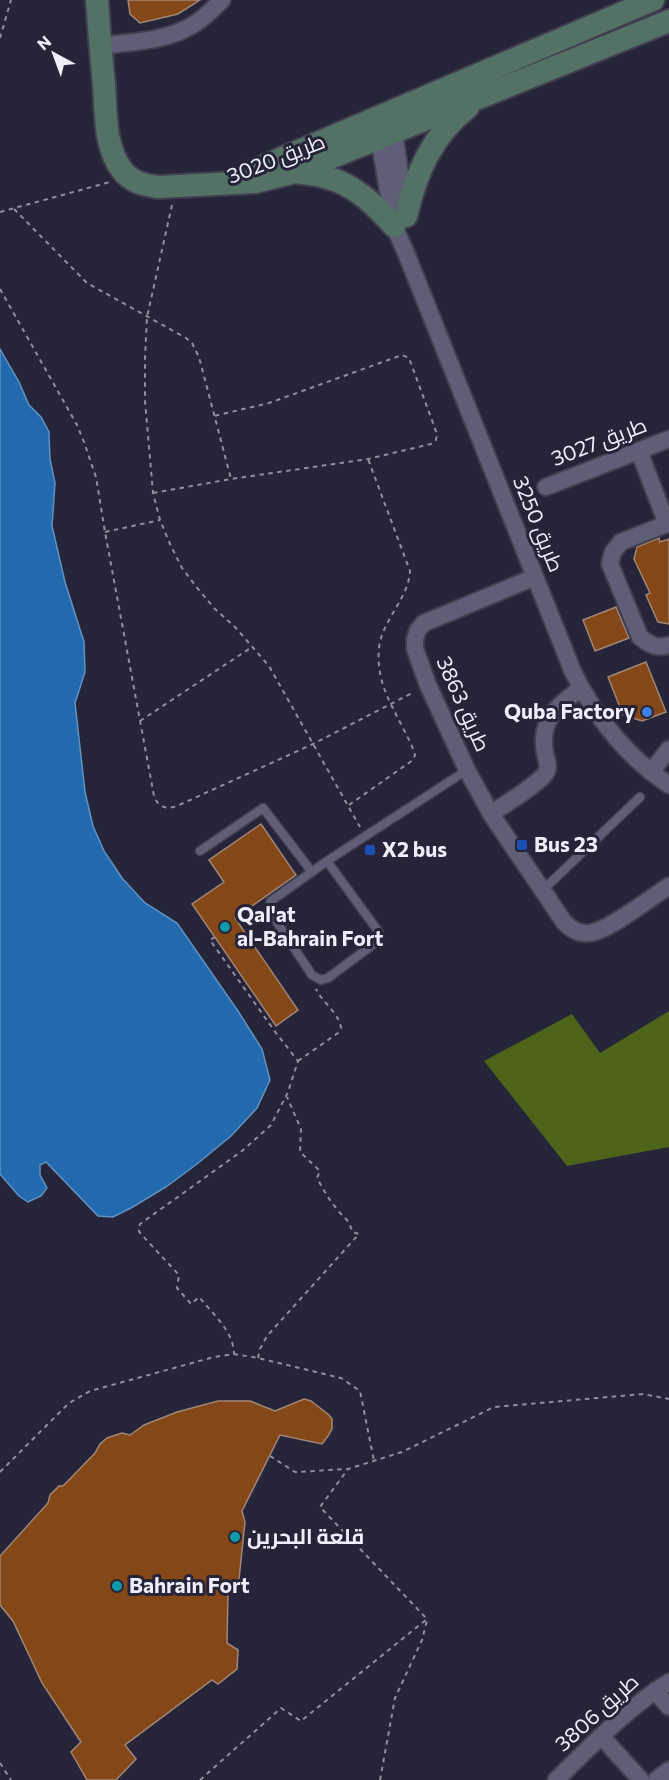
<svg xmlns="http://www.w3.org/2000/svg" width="669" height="1780" font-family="Commissioner,Cairo,sans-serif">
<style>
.forest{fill:#4d6319}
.water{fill:#226aad;stroke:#6092c4;stroke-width:1.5}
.building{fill:#844718;stroke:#9f8677;stroke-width:1.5}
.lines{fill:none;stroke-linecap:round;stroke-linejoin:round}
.lane-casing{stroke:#413e4f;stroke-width:11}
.street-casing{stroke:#413e4f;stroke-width:20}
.secondary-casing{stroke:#413e4f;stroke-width:26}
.path{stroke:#908e9f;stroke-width:2;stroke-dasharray:4.5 4.5;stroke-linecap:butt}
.lane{stroke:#605e76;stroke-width:8}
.street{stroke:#605e76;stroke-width:16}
.secondary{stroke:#537165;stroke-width:22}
.shop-dot{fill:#3f7fe0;stroke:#262438;stroke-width:2}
.transit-dot{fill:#1a4fb4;stroke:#262438;stroke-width:2}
.culture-dot{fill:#0f9aa8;stroke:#262438;stroke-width:2}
.labels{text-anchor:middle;stroke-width:6;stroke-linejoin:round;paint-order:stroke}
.street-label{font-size:21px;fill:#efeefb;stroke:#262438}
.poi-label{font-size:21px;font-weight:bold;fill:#efeefb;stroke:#262438;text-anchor:start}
</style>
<rect width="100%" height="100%" fill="#262438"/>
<!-- forest -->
<path class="forest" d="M669,1011v136l-102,19 -83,-105 88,-47 28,39z"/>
<!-- water -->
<path class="water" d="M0,349l19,33 10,23 12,12 8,15 1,27 5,24 -3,43 13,56 19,60 1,30 -10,31 10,89 8,34 11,25 18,27 23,25 32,20 61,88 24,38 8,31 -13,28 -26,28 -34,28 -31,23 -35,21 -18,9 -15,-1 -52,-54 -6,3v10l7,13 -6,8 -13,6 -9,-6 -19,-22z"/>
<!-- building -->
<g class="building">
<path d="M128,0h72l-22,14 -38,9 -10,-9z"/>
<path d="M659,538l1,4 9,-3v85l-11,-2 -12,-27 4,-2 -16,-34 3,-12z"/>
<path d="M616,607l13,31 -34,13 -12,-31z"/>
<path d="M646,662l20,50 -24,9 -19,-6 -15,-38z"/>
<path d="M261,824l35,51 -61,43 63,92 -22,16 -84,-122 32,-22 -15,-22z"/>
<path d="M304,1399l7,2 18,14 3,4v10l-4,7 -6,8 -42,-9 -38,76 3,11 -6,57 -11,15 -1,49 11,7 -1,19 -19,15 -6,-4 -87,65 11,14 -20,21h-29l-16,-28 10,-10 -39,-59 -29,-62 -13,-16v-49l48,-53 2,-8 9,-9h4l32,-33 5,-9 7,-6 15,-5 8,2 14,-10 33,-13 41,-11h32l25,10z"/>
</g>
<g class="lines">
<defs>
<g id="lane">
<path d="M200,851l63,-43 49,64"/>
<path d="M327,861l51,70 2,7 -5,5 -47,35 -7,2 -9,-5 -40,-60 -3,-5 2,-9 56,-40 140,-91"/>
<path d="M543,890l97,-93"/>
</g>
<g id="street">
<path d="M100,46c28,-4 59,-4 85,-17 14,-6 26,-18 37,-29"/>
<path d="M393,123l12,87"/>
<path d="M377,127l17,99 12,27 167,419c22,44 54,85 96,113"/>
<path d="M639,451l28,73"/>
<path d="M546,487l123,-48"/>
<path d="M669,523l-48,19 -8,10 -3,12 30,73c10,8 17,12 29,8"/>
<path d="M535,577l-111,46 -6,7 -3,9v10l13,36 39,85 24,44 73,108c7,7 14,12 25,11 18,-1 63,-36 80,-47"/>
<path d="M651,772l18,-23"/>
<path d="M491,814c12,-9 50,-31 56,-43 2,-6 -1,-12 -2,-18 -6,-34 12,-46 36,-65"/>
<path d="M655,1691l14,16"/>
<path d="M601,1736l40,44"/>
<path d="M556,1780c36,-35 71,-72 113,-98"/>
<path d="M656,1780l13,-10"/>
</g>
<g id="secondary">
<path d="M97,0c2,28 4,56 7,84 2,27 0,63 18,86 9,12 22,15 36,17l97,-5 40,-10 374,-151"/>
<path d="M257,169l396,-169"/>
<path d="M297,172c9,2 19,2 28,5 29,7 49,27 69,49"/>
<path d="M406,216c10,-43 26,-81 62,-109"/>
</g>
</defs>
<!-- lane casing -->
<use href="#lane" class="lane-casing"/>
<!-- street casing -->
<use href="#street" class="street-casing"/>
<!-- secondary casing -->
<use href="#secondary" class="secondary-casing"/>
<!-- path -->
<g class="path">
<path d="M0,38l11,-38"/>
<path d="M172,205l-25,112 -2,41v43l8,92 7,27 10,24 12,24 16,21 17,20 20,18 34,39 91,161"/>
<path d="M14,209l73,74 99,55 6,5 7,14 32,122"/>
<path d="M0,212l110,-30"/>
<path d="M0,289l77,136 7,17 12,35 9,55 49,264c4,11 13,14 23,10l136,-62 101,-52"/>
<path d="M153,493l78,-14 137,-20 63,-15 5,-4 1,-6 -28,-76 -7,-3 -133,48 -55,13"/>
<path d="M519,497l14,-6"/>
<path d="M105,532l55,-12"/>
<path d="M140,721l112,-74"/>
<path d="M349,805l64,-45 2,-5c-2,-8 -7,-17 -11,-25 -14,-28 -28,-49 -25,-82 3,-28 30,-50 31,-77l-42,-112"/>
<path d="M215,937l-5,3 66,93 22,28 -10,31 -17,33 -29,26 -102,73 -2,5 2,4 39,42 -2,13 14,16 8,-7c14,17 35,35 35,57"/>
<path d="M298,1061l40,-28 3,-5c-2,-15 -19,-26 -25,-39"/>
<path d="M258,1358l2,-9 7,-13 92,-102 -7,-2c-3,-14 -8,-13 -16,-24 -8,-10 -13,-19 -19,-30l3,-7 -20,-19 1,-23 -14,-32"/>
<path d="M270,1456l25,16 53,-3 54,-17 92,-45 149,-13 26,5"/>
<path d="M0,1472l69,-69 21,-12 124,-34 20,-3 24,4 83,20 19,13 14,70"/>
<path d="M0,1763l11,17"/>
<path d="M200,1780l81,-72 20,13 126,-102 -107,-112 28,-38"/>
<path d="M380,1780l15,-82 27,-58 5,-20"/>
</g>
<!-- lane -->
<use href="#lane" class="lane"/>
<!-- street -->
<use href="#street" class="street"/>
<!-- secondary -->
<use href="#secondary" class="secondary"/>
</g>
<!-- markers -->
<circle class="shop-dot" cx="647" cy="712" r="6"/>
<g class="transit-dot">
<rect x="516" y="839" width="12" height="12" rx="3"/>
<rect x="364" y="844" width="12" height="12" rx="3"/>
</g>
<g class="culture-dot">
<circle cx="225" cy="927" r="6"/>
<circle cx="235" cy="1537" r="6"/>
<circle cx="117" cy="1586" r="6"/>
</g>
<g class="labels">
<!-- street labels -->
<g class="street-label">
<text transform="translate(276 159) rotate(-21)" y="7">طريق 3020</text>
<text transform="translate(599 442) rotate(-21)" y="7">طريق 3027</text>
<text transform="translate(538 524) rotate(68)" y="7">طريق 3250</text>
<text transform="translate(463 704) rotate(66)" y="7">طريق 3863</text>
<text transform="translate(597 1713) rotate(-42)" y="7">طريق 3806</text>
</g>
<!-- poi labels -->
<g class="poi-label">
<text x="635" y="719" text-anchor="end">Quba Factory</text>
<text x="534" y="852">Bus 23</text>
<text x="382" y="857">X2 bus</text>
<text x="237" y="922">Qal'at<tspan x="237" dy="24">al-Bahrain Fort</tspan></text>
<text x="247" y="1544">قلعة البحرين</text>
<text x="129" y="1593">Bahrain Fort</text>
</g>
</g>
<!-- north arrow -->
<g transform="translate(54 54) rotate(319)" stroke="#262438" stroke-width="4.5" paint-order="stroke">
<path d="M0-4.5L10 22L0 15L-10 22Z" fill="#efeefb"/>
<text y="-9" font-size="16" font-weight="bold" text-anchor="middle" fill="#efeefb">N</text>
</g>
</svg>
